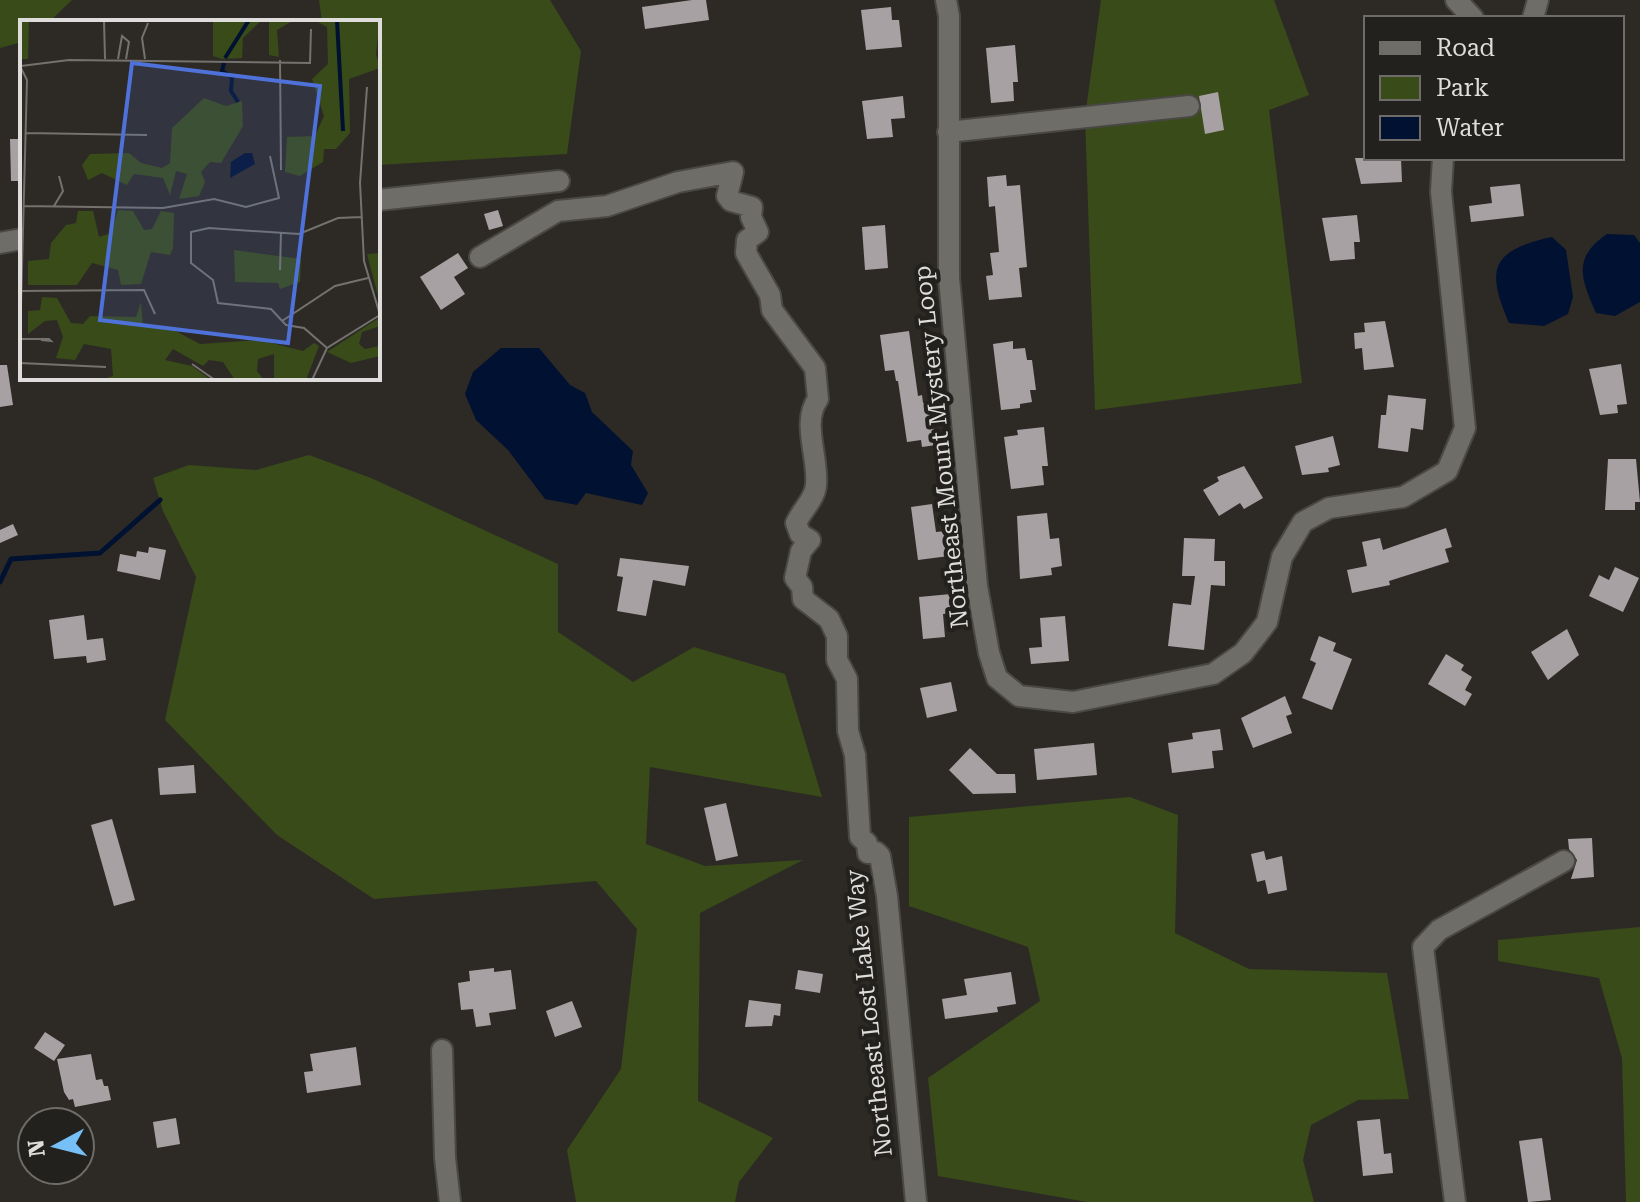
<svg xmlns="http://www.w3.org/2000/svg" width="1640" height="1202" font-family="'Roboto Serif',serif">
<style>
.green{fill:#384b18}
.water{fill:#001131}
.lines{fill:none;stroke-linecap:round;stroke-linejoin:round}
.stream{stroke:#001131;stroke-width:5}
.building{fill:#a7a1a4}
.minor-casing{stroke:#4a4844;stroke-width:24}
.minor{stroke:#6f6d68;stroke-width:20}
.labels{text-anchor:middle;stroke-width:8;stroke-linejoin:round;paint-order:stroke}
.street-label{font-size:24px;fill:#dfdddb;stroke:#23211d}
.inset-river{fill:none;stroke:#001131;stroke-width:4}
.inset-road{fill:none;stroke:#74726e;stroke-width:2}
.view{fill:#4e72d9;fill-opacity:0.15;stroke:#4e72d9;stroke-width:4}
.inset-edge{fill:none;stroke:#dfdddb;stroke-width:4}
</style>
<rect width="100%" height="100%" fill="#2d2a26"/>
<!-- green -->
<g class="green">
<path d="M0,0h72l-23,22h-27v20l-22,6z"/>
<path d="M319,0h231l31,51 -14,103 -189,11v-143h-56z"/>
<path d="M1101,0h173l35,95 -40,15 33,273 -207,27 -10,-293z"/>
<path d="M309,455l62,23 187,86v68l75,50 61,-35 91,27 37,123 -172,-30 -4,77 59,22 98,-6 -103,53 -2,188 75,37 -34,44 -4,20h-159l-9,-52 54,-81 16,-140 -41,-48 -222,18 -97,-64 -112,-115 31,-143 -33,-66 -10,-33 36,-13 67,5z"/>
<path d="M1130,797l48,18 -3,118 74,36 138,4 22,126 -51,1 -47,25 -8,35 11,42h-227l-149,-26 -10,-98 112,-77 -12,-54 -119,-41v-89z"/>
<path d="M1640,927v275h-14l-4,-144 -23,-80 -101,-17v-21z"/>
</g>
<!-- water -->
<g class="water">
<path d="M1607,234l27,1 6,8v59l-25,14 -19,-3c-15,-34 -24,-55 11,-79z"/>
<path d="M1552,237l14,13 7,47 -5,17 -24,12 -35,-3c-24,-55 -17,-73 43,-86z"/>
<path d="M501,348h38l31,37 15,8 7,19 41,39 -2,14 17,28 -6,12 -56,-12 -9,12 -32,-6 -37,-49 -32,-30 -11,-26 8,-22z"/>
</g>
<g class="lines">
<!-- stream -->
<path class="stream" d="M0,582l11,-23 89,-6 60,-53"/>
</g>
<!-- building -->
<g class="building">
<path d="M692,0h14l3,20 -64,9 -3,-22z"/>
<path d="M891,7l1,13h7l3,27 -36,3 -5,-40z"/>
<path d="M1015,45l3,37h-5l1,19 -23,2 -5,-55z"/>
<path d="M1218,92l6,38 -19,4 -6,-38z"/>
<path d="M903,96l2,22 -14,1 2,18 -26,2 -5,-38z"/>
<path d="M10,139h12v42h-11z"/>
<path d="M1355,158h46l1,24 -41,2z"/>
<path d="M1006,175l1,11 13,-1 7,82 -8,1 3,29 -33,3 -3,-24 7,-1 -3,-22 9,-1 -4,-46 -6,1 -2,-30z"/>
<path d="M1520,184l4,32 -53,6 -2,-16 23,-3 -2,-16z"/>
<path d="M498,210l5,16 -14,4 -5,-16z"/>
<path d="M1357,215l3,27h-6l1,17 -25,2 -8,-43z"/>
<path d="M885,225l3,43 -23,2 -3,-43z"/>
<path d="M458,253l10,15 -14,9 11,17 -24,16 -21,-33z"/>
<path d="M1385,321l9,46 -30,3 -2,-22 -7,1 -1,-16 11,-1 -1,-9z"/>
<path d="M909,331l9,65 4,-1 1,8 7,-1 6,43 -14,2 -1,-7 -14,2 -9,-61h-2l-2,-11 -9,1 -5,-36z"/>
<path d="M1013,341v8l12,-1 2,12h5l4,30h-6l2,12 -12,2v4l-19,2 -8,-66z"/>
<path d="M1621,364l6,40 -10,1 1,8 -18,2 -11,-46z"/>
<path d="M0,365h7l6,40 -13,2z"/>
<path d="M1388,395l38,4 -3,31 -12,-2 -3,24 -30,-4 3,-33h5z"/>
<path d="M1044,427l4,39h-6l2,19 -33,4 -7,-52 14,-2 -1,-5z"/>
<path d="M1333,436l7,29 -12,3 1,4 -27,3 -7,-29z"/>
<path d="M1608,459h28l4,43h-5v8h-30z"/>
<path d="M1244,466l19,32 -19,11 -4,-6 -21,13 -16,-26 16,-9 -2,-4z"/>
<path d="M932,504l4,28 10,-1 3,25 -31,4 -7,-53z"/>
<path d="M1047,513l3,26 9,-1 3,28 -11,2 1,7 -32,4 -3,-63z"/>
<path d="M13,524l5,11 -18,8v-13z"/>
<path d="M1446,528l6,19 -7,2 4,13 -60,19 1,4 -38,8 -5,-23 20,-4 -5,-24 18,-4 3,12z"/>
<path d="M1184,538l31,1 -1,22h11v25l-14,-1 -7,65 -36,-4 5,-43 18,2 4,-29h-13z"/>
<path d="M149,547l17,3 -6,30 -43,-9 3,-17 16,3 1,-6 11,2z"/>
<path d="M620,558l69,8 -4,20 -32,-6 -7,36 -29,-5 6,-34 -6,-1z"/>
<path d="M1615,567l24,11 -16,34 -34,-16 10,-21 10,5z"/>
<path d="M951,594l1,19 -9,1 2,23 -22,2 -4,-42z"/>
<path d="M84,615l3,25 16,-2 3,22 -19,3 -1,-7 -32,3 -5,-39z"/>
<path d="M1065,616l4,45 -38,3 -2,-16 13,-1 -2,-29z"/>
<path d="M1567,629l12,26 -31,25 -17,-28z"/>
<path d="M1319,636l17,7 -3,8 19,8 -20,51 -30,-12 14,-35 -6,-3z"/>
<path d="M1446,654l18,11 -3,5 11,7 -7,13 7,4 -7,12 -37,-22z"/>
<path d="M951,682l6,29 -30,7 -7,-30z"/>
<path d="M1285,696l7,18 -6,2 6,17 -39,15 -12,-30z"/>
<path d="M1220,729l3,21 -11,1 2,17 -42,5 -4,-30 25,-4 -1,-6z"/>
<path d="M1094,743l3,32 -60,5 -3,-31z"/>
<path d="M970,748l27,26h18l1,19 -43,1 -24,-24z"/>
<path d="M194,765l2,28 -36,2 -2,-27z"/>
<path d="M726,803l12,53 -22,5 -12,-53z"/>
<path d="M112,819l23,81 -21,6 -23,-81z"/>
<path d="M1592,838l2,39 -23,2 6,-19 -8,-11 -1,-10z"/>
<path d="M1264,851l2,9 16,-4 5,34 -19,4 -3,-14 -8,2 -6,-28z"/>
<path d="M494,968v4l17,-2 5,39 -27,4 2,12 -15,2 -3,-18 -12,1 -3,-27 12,-2 -1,-10z"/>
<path d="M798,970l25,4 -3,19 -25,-4z"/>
<path d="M1011,972l5,32 -19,3 1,5 -53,7 -3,-20 25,-4 -3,-16z"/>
<path d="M749,1000l32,4 -1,12 -6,-1 -2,11 -27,1z"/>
<path d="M572,1001l10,26 -27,10 -9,-26z"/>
<path d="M45,1032l20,13 -11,16 -20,-13z"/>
<path d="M356,1047l5,38 -54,8 -3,-21 9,-1 -3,-17z"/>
<path d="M91,1054l5,26 6,-1 2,7h4l3,14 -36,7 -2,-8 -4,1 -5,-8 -7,-33z"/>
<path d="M176,1118l4,26 -23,4 -4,-26z"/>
<path d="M1380,1119l4,35 7,-1 2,20 -30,3 -6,-55z"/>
<path d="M1542,1138l9,62 -23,2 -9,-61z"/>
</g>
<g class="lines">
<defs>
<g id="minor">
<path d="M946,0l3,16v262l28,308 12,67 8,25 22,18 54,6 140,-28 30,-21 24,-31 15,-65 21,-35 26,-14 74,-11 44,-26 18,-43 -24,-236 2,-34"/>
<path d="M1456,0l17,18"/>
<path d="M1533,18l5,-18"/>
<path d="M948,132l241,-26"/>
<path d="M378,200l181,-19"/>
<path d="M0,243l22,-4"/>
<path d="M480,257l78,-46 49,-5 71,-24 55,-10 -6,24 4,5 21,6 -1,10 7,15 -11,8 -1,13 24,42 2,15 43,58 3,31c-17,23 1,59 -2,86 -1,14 -14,25 -20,38l4,11 10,6 -9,11 -6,27 7,9 1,12 26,20 8,17v24l10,19 1,52 7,24 5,82 7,6 1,10 8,-1 4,4 7,40 29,306"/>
<path d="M442,1050l3,108 5,44"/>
<path d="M1455,1202l-32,-255 16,-17 125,-69"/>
</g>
</defs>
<!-- minor casing -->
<use href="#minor" class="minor-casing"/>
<!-- minor -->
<use href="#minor" class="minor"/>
</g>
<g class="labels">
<!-- street labels -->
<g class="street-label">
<text transform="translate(941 447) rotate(-96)" y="8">Northeast Mount Mystery Loop</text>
<text transform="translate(869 1013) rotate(-96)" y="8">Northeast Lost Lake Way</text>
</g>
</g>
<!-- overview -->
<g transform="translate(20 20)">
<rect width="360" height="360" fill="#2d2a26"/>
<path d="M0,0h9l-1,39h-8zM193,0h49l-19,18 -1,20 -20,1 -9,-3zM249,0h25l-17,10 2,27 -10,-2zM294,0h66l-4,34 4,14 -31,11 1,54 -14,16h-12l-1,13 -23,14 -15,-4 2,-35 28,-1 9,-20 -12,-37 16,-15 -1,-37zM184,78l22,8 16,-5 1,25 -22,37 -11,-1 -9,10 4,10 -6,14 -20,3 8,-25 -11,-3 -6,24 -7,-17 -29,-4 -7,11 -25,-12 -14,7 -6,-15 8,-11 39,-1 12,10 21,5 8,-5 2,-35zM98,190l15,1 11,19 8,-1 9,-18 13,2 -1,35 -3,7 -19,-3 -10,32 -20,1 -3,-15 -26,-7 -15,22h-49v-24l21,-2 2,-16 15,-18 10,-2 2,-12h15l6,26 12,-4zM214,230l67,9 -1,23 -20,7 -2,-6 -43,-1zM360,233v50l-13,-49zM22,277l15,1 14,25 12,1 7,-8 46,1 5,-15 2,24 29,3 28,15 60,-4 43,11 11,-8 5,3 -13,34h-32v-26l-16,5 -1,12 7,9h-29l-12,-18 -14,-2 -6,6 -30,-17 -8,11 27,6 19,14h-112l14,-4 -2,-27 -27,-5 -9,16 -19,-2 7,-21 -6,-17 -12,1 -17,13v-23l12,-1zM359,298l1,8 -18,6 -3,12 6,5 15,-3v10l-29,7 -24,-11z" fill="#384b18"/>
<path d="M225,133h7l3,11 -25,14 1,-16z" fill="#001131"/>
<path class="inset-river" d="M317,0l6,111M205,38l24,-38M204,43l-2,8 10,6 -1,14 7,11"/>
<path class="inset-road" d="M84,0l1,39M98,39l4,-23 7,6 -3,17M125,39l-3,-21 6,-15M260,40l1,110M0,46l7,14 -7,263M1,46l48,-6 241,3 1,-34M347,67l-7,96 4,78 16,54M6,113l121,2M3,186l140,2 51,-9 32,8 33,-9 -9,-42M34,186l9,-15 -4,-15M260,250l1,-38M1,271l123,-1 11,24M262,301l53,-35 33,-8M0,319h29l2,2 -10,-1M307,328l-23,-20 -18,-3 -15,-16 -53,-6 -5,-23 -22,-17v-31l18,-4 90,6 39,-16 23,-1M0,343l86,4M172,344l23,16M292,360l15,-32 53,-33"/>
<path class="view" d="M112,43l188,23 -32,257 -188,-23z"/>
<rect width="360" height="360" class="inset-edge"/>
</g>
<!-- legend -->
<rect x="1364" y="16" width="260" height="144" fill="#23211d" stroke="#6e6c69" stroke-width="2"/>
<rect x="1380" y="42" width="40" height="12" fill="#6f6d68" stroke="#6e6c69" stroke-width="2"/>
<text x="1436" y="56" font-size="24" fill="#dfdddb">Road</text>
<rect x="1380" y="76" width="40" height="24" fill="#384b18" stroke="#6e6c69" stroke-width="2"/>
<text x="1436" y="96" font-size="24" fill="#dfdddb">Park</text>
<rect x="1380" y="116" width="40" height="24" fill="#001131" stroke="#6e6c69" stroke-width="2"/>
<text x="1436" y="136" font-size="24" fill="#dfdddb">Water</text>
<!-- north arrow -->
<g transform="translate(56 1146) rotate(263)"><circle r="38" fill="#23211d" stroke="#6e6c69" stroke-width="2"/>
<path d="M0-6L14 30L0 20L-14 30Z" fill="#76c0f7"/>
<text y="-12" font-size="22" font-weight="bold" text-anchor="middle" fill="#dfdddb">N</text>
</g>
</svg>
